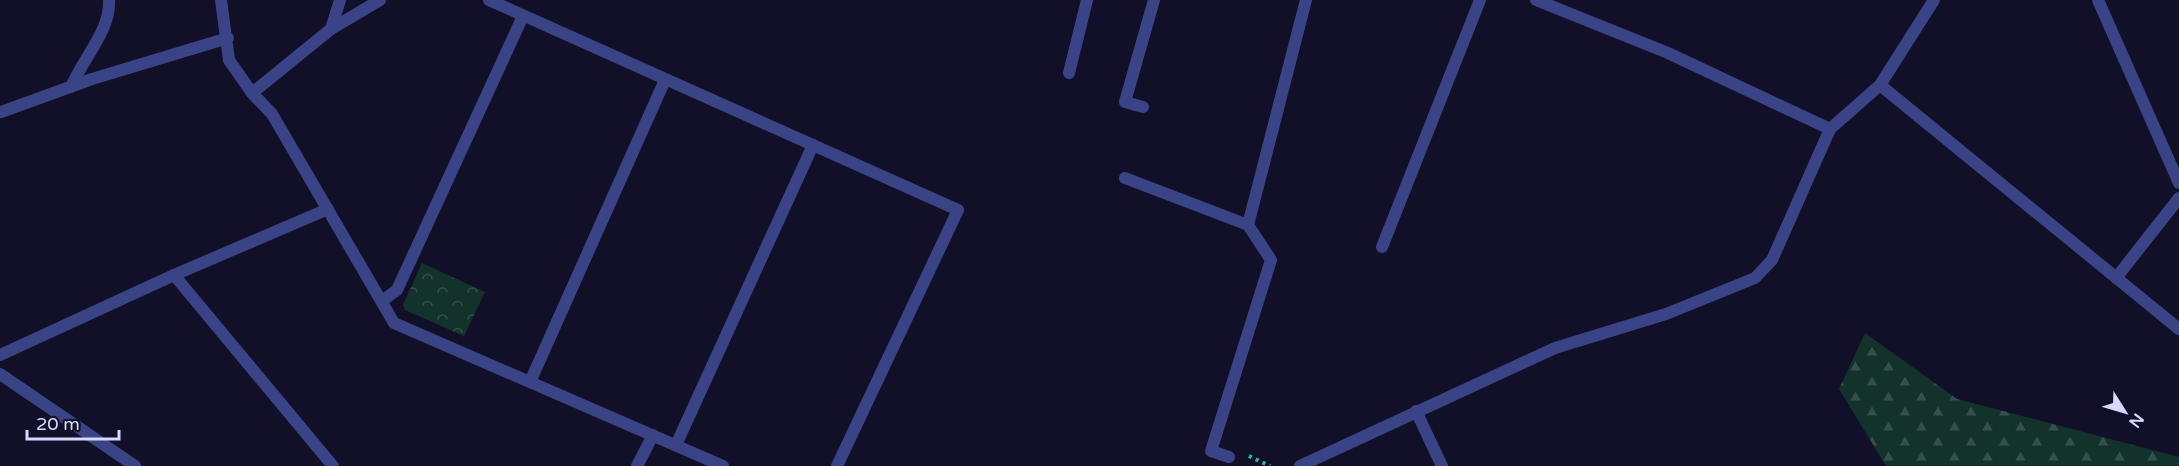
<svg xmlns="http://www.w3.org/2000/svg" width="2179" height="466" font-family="'Varela Round',sans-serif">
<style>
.forest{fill:url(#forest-firs)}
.park{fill:url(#park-crowns)}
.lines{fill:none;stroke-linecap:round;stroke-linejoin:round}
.path{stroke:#30ba9e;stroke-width:4;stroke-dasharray:3 4.5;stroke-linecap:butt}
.service{stroke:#3b4387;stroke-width:12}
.minor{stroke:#3b4387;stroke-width:12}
</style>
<defs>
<pattern id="forest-firs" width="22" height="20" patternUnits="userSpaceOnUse" patternTransform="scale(1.5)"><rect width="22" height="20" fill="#13322c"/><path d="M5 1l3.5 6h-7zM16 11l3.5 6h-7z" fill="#354f4c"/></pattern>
<pattern id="park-crowns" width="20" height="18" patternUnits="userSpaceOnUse" patternTransform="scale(1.5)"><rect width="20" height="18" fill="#13322c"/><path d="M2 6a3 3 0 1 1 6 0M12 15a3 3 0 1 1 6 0" fill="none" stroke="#354f4c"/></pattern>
</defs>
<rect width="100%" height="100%" fill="#111028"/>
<!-- forest -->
<path class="forest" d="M1865,333l92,66 222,58v9h-293l-47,-77z"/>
<!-- park -->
<path class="park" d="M422,263l63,29 -21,44 -59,-26 -2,-5z"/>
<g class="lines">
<!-- path -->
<path class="path" d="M1249,456l21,10"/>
<!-- service -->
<path class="service" d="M1069,73l18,-73"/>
<!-- minor -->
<g class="minor">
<path d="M221,0l8,60 23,33 20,21 122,209 329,143"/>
<path d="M489,0l469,210 -121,256"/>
<path d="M1536,0l132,53 162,76"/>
<path d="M2098,0l81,183"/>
<path d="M331,29l9,-29"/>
<path d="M1880,85l299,244"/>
<path d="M71,87c12,-29 40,-57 38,-87"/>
<path d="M252,93l79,-64 49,-29"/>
<path d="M1143,107l-18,-5 29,-102"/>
<path d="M1,112l91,-33 136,-41"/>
<path d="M1125,178l123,47 23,35 -60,191 18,6"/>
<path d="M1248,225l58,-225"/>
<path d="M1382,247l98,-247"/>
<path d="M174,275l159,191"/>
<path d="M2116,278l63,-80"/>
<path d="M382,301l15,-11 126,-274"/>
<path d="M0,355l174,-80 154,-66"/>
<path d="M0,374l135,92"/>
<path d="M530,382l135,-302"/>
<path d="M1416,411l26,55"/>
<path d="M676,445l137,-300"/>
<path d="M637,466l16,-31"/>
<path d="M1300,466l255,-118 111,-34 89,-36 17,-18 58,-131 50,-44 54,-85"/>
</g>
</g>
<!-- north arrow -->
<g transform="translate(2125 412) rotate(127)" stroke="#111028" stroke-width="4.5" paint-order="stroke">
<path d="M0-4.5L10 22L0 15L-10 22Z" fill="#d7d8ff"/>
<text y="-9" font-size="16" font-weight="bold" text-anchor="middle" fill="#d7d8ff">N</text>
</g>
<!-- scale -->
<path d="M27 430v9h92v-9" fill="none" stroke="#d7d8ff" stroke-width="3"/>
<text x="36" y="430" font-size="18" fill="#d7d8ff" stroke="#111028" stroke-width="4.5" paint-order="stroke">20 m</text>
</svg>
